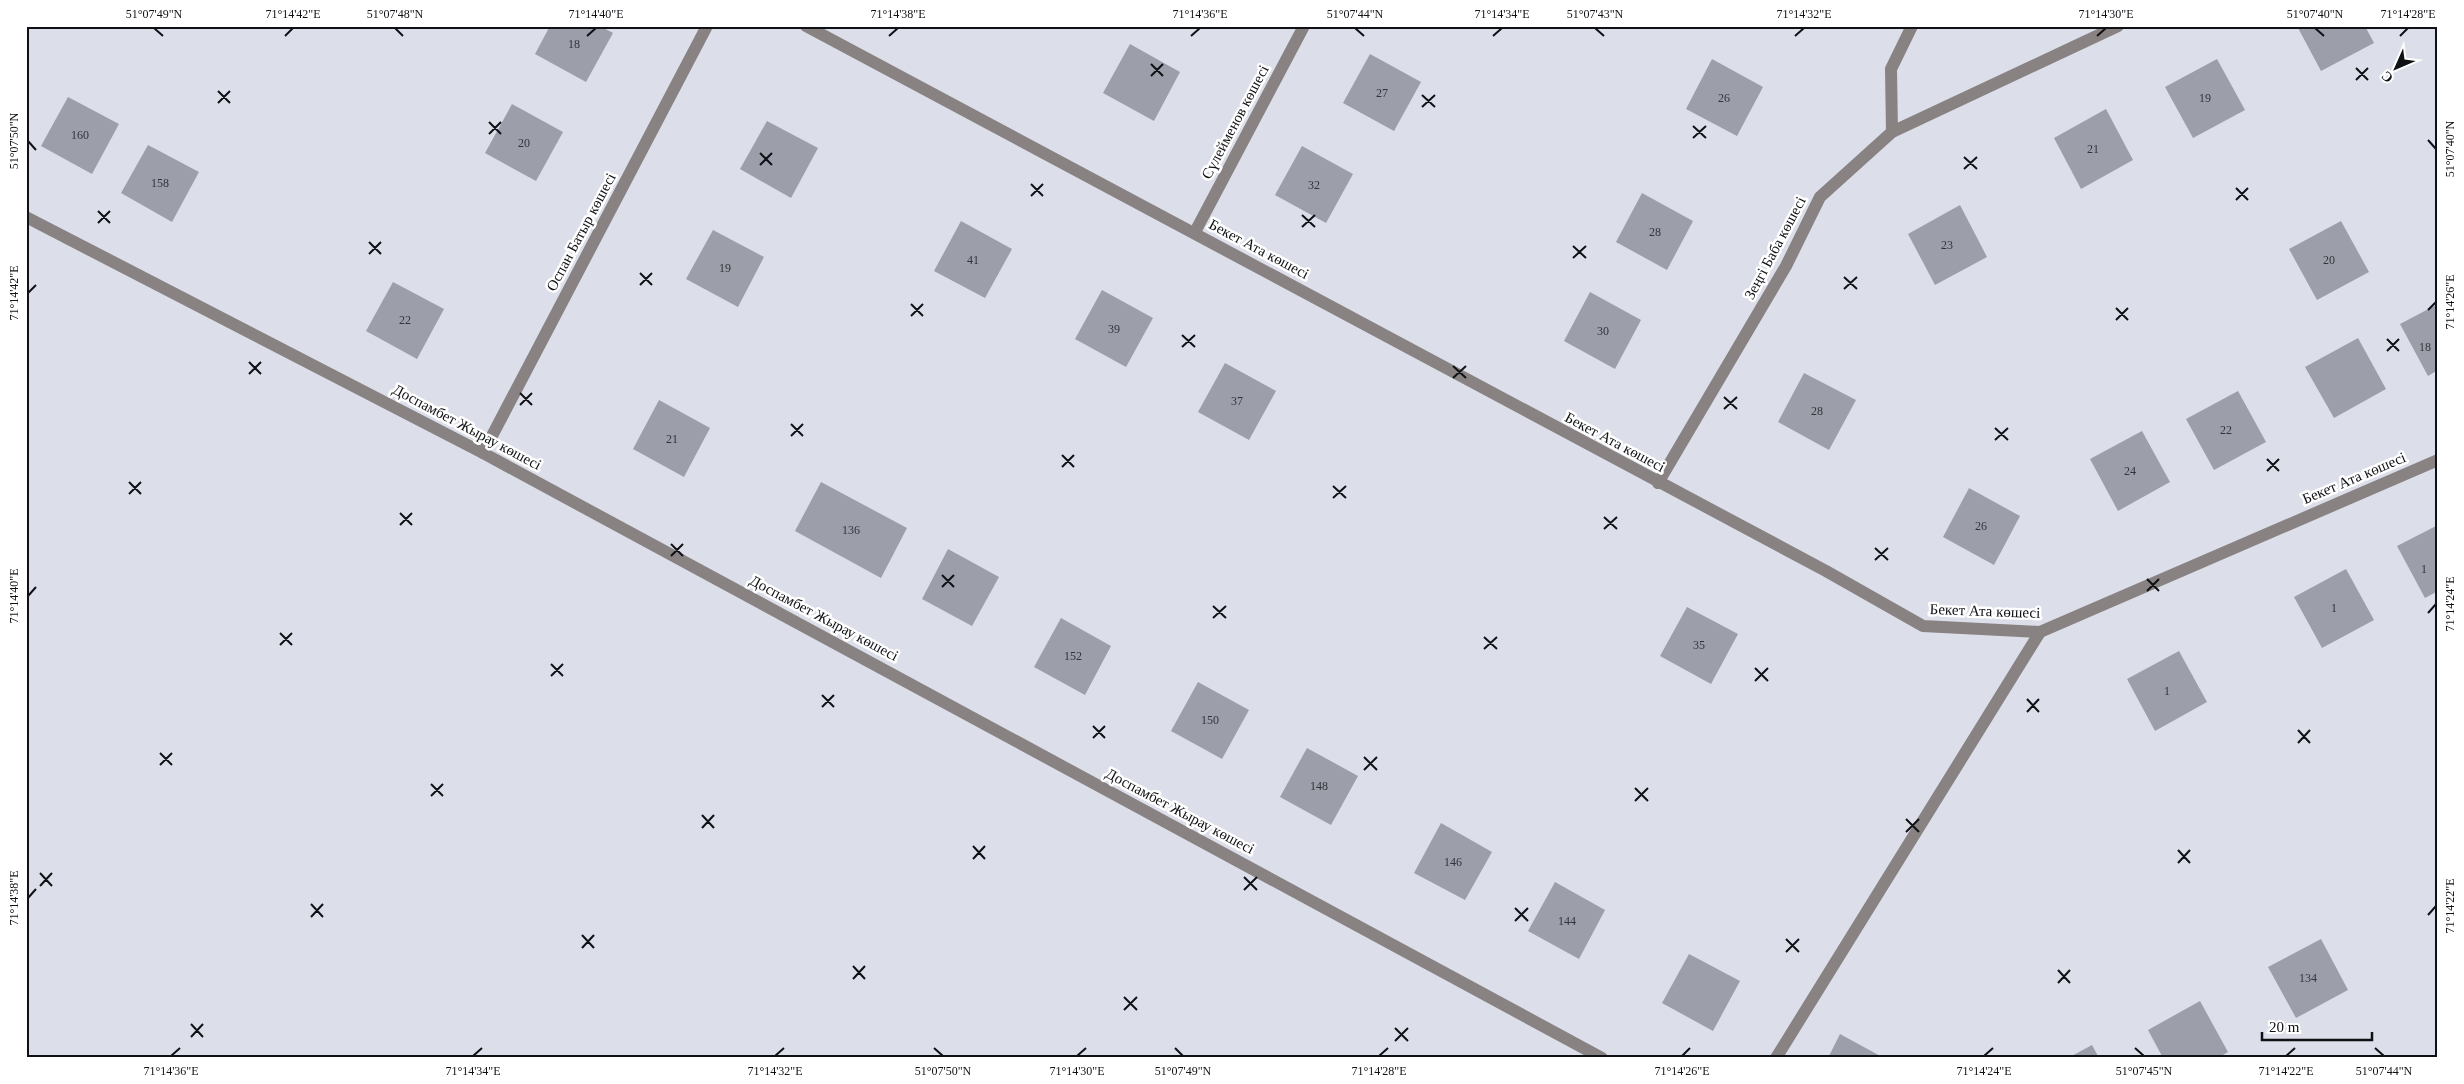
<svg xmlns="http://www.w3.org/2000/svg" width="2464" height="1084" font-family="'Times New Roman',serif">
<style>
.building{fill:#9c9faa}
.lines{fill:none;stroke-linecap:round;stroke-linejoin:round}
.street{stroke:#888282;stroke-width:12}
.ticks{fill:none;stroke:#101115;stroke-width:2}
.labels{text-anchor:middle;stroke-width:5;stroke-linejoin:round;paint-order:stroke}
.number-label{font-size:12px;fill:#33343a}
.street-label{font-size:15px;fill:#101115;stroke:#fff}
.neatline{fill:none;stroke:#101115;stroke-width:2}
.ticks-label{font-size:12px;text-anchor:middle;fill:#101115}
</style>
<rect width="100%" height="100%" fill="#dcdfea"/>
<!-- building -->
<g class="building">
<path d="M550,26h50l13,7 -27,49 -51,-28z"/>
<path d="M2297,26h68l9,17 -53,28z"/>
<path d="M1130,44l50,28 -26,49 -51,-28z"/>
<path d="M1370,54l51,28 -27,49 -51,-28z"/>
<path d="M1712,59l51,28 -26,49 -51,-27z"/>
<path d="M2217,59l28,51 -52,28 -28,-51z"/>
<path d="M68,97l51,27 -27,50 -51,-28z"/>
<path d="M512,104l51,28 -27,49 -51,-28z"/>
<path d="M2106,109l27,51 -52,29 -27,-51z"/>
<path d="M767,121l51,27 -27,50 -51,-29z"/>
<path d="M148,145l51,27 -27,50 -51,-29z"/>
<path d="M1302,146l51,28 -27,49 -51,-28z"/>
<path d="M1642,193l51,28 -26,49 -51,-28z"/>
<path d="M1960,205l27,52 -52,28 -27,-51z"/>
<path d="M961,221l51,28 -27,49 -51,-27z"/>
<path d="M2341,221l28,51 -52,28 -28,-51z"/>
<path d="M713,230l51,27 -26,50 -52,-28z"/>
<path d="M393,282l51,27 -27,50 -51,-28z"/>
<path d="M1102,290l51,28 -27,49 -51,-28z"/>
<path d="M1590,292l51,28 -26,49 -51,-28z"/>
<path d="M2438,304v66l-10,6 -28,-52z"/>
<path d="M2358,338l28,51 -52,29 -29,-51z"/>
<path d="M1225,363l51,28 -27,49 -51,-28z"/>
<path d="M1804,373l52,27 -27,50 -51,-28z"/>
<path d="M2238,391l28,51 -52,28 -28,-51z"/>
<path d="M659,400l51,28 -26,49 -51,-28z"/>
<path d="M2142,431l28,51 -52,29 -28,-52z"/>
<path d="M821,482l86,46 -26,50 -86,-47z"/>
<path d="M1969,488l51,28 -26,49 -51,-28z"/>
<path d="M2438,525v66l-13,7 -28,-52z"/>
<path d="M948,549l51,28 -27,49 -50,-27z"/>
<path d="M2346,569l28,51 -52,28 -28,-51z"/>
<path d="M1687,607l51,27 -27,50 -51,-28z"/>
<path d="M1061,618l50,28 -26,49 -51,-28z"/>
<path d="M2179,651l28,51 -52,29 -28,-52z"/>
<path d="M1198,682l51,28 -27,49 -51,-28z"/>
<path d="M1307,748l51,28 -27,49 -51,-28z"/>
<path d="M1441,823l51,29 -27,48 -51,-27z"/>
<path d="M1555,882l50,28 -26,49 -51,-28z"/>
<path d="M2321,939l27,51 -52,28 -28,-51z"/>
<path d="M1689,954l51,27 -27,50 -51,-28z"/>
<path d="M2200,1001l28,51 -10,6h-55l-15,-28z"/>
<path d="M1840,1034l44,24h-56z"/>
<path d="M2092,1045l7,13h-31z"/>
</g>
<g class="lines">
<!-- street -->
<g class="street">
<path d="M806,26l1020,545 97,55 117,6 398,-172"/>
<path d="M1892,132l-1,-63 21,-43"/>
<path d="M26,217l457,236 1119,605"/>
<path d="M1195,232l109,-206"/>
<path d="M483,453l224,-427"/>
<path d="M1658,483l128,-217 34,-69 72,-65 226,-106"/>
<path d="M1776,1058l264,-426"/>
</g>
</g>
<!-- ticks -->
<path class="ticks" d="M154,28l9,8M395,28l8,8M1355,28l9,8M1595,28l9,8M2315,28l9,8M285,36l8,-8M587,36l9,-8M889,36l9,-8M1191,36l9,-8M1493,36l9,-8M1795,36l9,-8M2097,36l9,-8M2400,36l8,-8M1151,64l12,12M2356,68l12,12M1151,76l12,-12M2356,80l12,-12M218,91l12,12M1422,95l13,12M218,103l12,-12M1422,107l13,-12M489,122l12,12M1693,126l13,12M489,134l12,-12M1693,138l13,-12M2428,140l8,9M28,141l8,9M760,153l12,12M1964,157l13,12M760,165l12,-12M1964,169l13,-12M1031,184l12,12M2236,188l12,12M1031,196l12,-12M2236,200l12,-12M98,211l12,12M1302,215l13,12M98,223l12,-12M1302,227l13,-12M369,242l12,12M1573,246l13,12M369,254l12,-12M1573,258l13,-12M640,273l12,12M1844,277l13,12M640,285l12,-12M1844,289l13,-12M28,293l8,-8M911,304l12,12M2116,308l12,12M2428,310l8,-8M911,316l12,-12M2116,320l12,-12M1182,335l13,12M2387,339l12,12M1182,347l13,-12M2387,351l12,-12M249,362l12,12M1453,366l13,12M249,374l12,-12M1453,378l13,-12M520,393l12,12M1724,397l13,12M520,405l12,-12M1724,409l13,-12M791,424l12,12M1995,428l13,12M791,436l12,-12M1995,440l13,-12M1062,455l12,12M2267,459l12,12M1062,467l12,-12M2267,471l12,-12M129,482l12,12M1333,486l13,12M129,494l12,-12M1333,498l13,-12M400,513l12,12M1604,517l13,12M400,525l12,-12M1604,529l13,-12M671,544l12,12M1875,548l13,12M671,556l12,-12M1875,560l13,-12M942,575l12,12M2147,579l12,12M942,587l12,-12M2147,591l12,-12M28,596l8,-9M1213,606l13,12M2428,613l8,-9M1213,618l13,-12M280,633l12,12M1484,637l13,12M280,645l12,-12M1484,649l13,-12M551,664l12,12M1755,668l13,13M551,676l12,-12M1755,681l13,-13M822,695l12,12M2027,699l12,13M822,707l12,-12M2027,712l12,-13M1093,726l12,12M2298,730l12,13M1093,738l12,-12M2298,743l12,-13M160,753l12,12M1364,757l13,13M160,765l12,-12M1364,770l13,-13M431,784l12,12M1635,788l13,13M431,796l12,-12M1635,801l13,-13M702,815l12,13M1906,819l13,13M702,828l12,-13M1906,832l13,-13M973,846l12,13M2178,850l12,13M973,859l12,-13M2178,863l12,-13M40,873l12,13M1244,877l13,13M40,886l12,-13M1244,890l13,-13M28,898l8,-9M311,904l12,13M1515,908l13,13M2428,915l8,-9M311,917l12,-13M1515,921l13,-13M582,935l12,13M1786,939l13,13M582,948l12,-13M1786,952l13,-13M853,966l12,13M2058,970l12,13M853,979l12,-13M2058,983l12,-13M1124,997l13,13M1124,1010l13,-13M191,1024l12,13M1395,1028l13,13M191,1037l12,-13M1395,1041l13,-13M934,1048l9,8M1175,1048l8,8M2135,1048l9,8M2375,1048l9,8M171,1056l9,-8M473,1056l9,-8M775,1056l9,-8M1077,1056l9,-8M1379,1056l9,-8M1682,1056l8,-8M1984,1056l9,-8M2286,1056l9,-8"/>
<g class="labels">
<!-- number labels -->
<g class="number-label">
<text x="574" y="48">18</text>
<text x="1382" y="97">27</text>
<text x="1724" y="102">26</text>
<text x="2205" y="102">19</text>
<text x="80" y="139">160</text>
<text x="524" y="147">20</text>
<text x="2093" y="153">21</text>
<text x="160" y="187">158</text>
<text x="1314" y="189">32</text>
<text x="1655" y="236">28</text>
<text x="1947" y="249">23</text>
<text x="973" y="264">41</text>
<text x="2329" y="264">20</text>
<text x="725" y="272">19</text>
<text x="405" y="324">22</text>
<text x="1114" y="333">39</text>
<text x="1603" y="335">30</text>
<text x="2425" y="351">18</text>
<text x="1237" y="405">37</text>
<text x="1817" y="415">28</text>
<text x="2226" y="434">22</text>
<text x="672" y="443">21</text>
<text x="2130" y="475">24</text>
<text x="1981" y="530">26</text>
<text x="851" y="534">136</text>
<text x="2424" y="573">1</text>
<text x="2334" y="612">1</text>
<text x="1699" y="649">35</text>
<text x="1073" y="660">152</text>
<text x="2167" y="695">1</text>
<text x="1210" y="724">150</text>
<text x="1319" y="790">148</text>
<text x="1453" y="866">146</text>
<text x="1567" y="925">144</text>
<text x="2308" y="982">134</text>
</g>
<!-- street labels -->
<g class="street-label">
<text transform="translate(1235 122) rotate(-62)" y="5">Сүлейменов көшесі</text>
<text transform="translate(581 232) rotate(-62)" y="5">Оспан Батыр көшесі</text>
<text transform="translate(1775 248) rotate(-62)" y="5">Зеңгі Баба көшесі</text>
<text transform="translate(1259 249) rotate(28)" y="5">Бекет Ата көшесі</text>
<text transform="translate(467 427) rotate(28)" y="5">Доспамбет Жырау көшесі</text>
<text transform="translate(1615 442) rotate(28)" y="5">Бекет Ата көшесі</text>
<text transform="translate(2354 478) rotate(-23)" y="5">Бекет Ата көшесі</text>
<text transform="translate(1985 611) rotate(2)" y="5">Бекет Ата көшесі</text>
<text transform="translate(824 618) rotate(28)" y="5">Доспамбет Жырау көшесі</text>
<text transform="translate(1180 811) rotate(28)" y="5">Доспамбет Жырау көшесі</text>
</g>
</g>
<!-- border -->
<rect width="2464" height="1084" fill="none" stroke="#ffffff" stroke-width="55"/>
<!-- north arrow -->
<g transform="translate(2396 68) rotate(225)" stroke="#ffffff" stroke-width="4" paint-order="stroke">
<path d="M0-4L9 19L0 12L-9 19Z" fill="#101115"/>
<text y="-8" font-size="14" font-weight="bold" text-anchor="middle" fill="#101115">С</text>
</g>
<!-- scale -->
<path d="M2262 1032v8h110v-8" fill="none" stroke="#101115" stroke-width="2.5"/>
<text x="2269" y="1032" font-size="15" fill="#101115" stroke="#ffffff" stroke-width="4" paint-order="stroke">20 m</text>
<rect x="28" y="28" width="2408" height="1028" class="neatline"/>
<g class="ticks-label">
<text x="154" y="18">51°07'49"N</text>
<text x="293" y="18">71°14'42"E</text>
<text x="395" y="18">51°07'48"N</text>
<text x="596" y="18">71°14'40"E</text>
<text x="898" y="18">71°14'38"E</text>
<text x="1200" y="18">71°14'36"E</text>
<text x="1355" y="18">51°07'44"N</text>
<text x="1502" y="18">71°14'34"E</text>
<text x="1595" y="18">51°07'43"N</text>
<text x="1804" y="18">71°14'32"E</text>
<text x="2106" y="18">71°14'30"E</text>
<text x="2315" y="18">51°07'40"N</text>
<text x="2408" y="18">71°14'28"E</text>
<text transform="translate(14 141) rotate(-90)" y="4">51°07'50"N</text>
<text transform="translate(2450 149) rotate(-90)" y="4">51°07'40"N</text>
<text transform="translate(14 293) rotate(-90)" y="4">71°14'42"E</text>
<text transform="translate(2450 302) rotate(-90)" y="4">71°14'26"E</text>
<text transform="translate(14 596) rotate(-90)" y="4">71°14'40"E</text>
<text transform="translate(2450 604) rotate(-90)" y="4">71°14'24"E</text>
<text transform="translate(14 898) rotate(-90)" y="4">71°14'38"E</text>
<text transform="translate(2450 906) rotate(-90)" y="4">71°14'22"E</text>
<text x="171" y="1075">71°14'36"E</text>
<text x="473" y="1075">71°14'34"E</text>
<text x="775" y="1075">71°14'32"E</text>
<text x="943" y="1075">51°07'50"N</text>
<text x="1077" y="1075">71°14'30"E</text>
<text x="1183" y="1075">51°07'49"N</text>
<text x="1379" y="1075">71°14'28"E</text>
<text x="1682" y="1075">71°14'26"E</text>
<text x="1984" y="1075">71°14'24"E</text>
<text x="2144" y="1075">51°07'45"N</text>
<text x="2286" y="1075">71°14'22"E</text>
<text x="2384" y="1075">51°07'44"N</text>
</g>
</svg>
